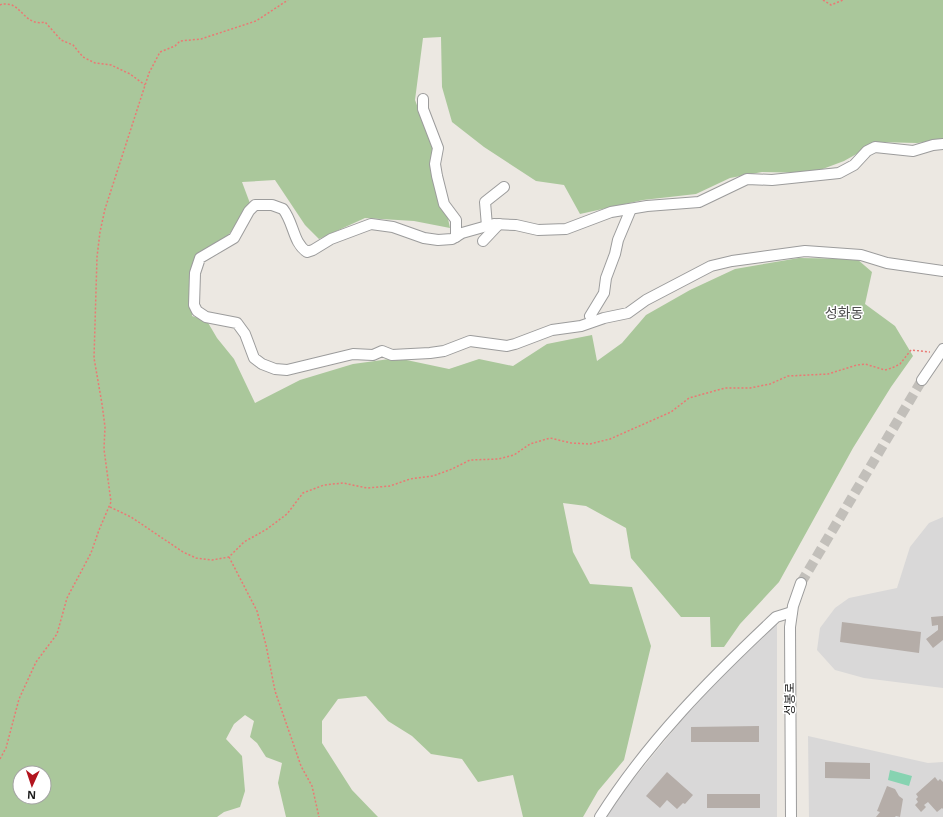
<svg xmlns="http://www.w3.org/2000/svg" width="943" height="817" font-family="'Noto Sans','Noto Sans KR',sans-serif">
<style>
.residential{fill:#d9d8d8}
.forest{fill:#aac79b;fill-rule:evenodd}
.pitch{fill:#87d3b1}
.building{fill:#b5ada8}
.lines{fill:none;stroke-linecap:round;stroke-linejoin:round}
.minor-tunnel{stroke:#c2bfba;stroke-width:10;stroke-dasharray:10 5;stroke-linecap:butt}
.minor-casing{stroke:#9c9c9c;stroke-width:12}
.path{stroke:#ea7974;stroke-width:1.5;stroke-dasharray:2 2;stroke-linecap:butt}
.minor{stroke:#fff;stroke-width:10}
.labels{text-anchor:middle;stroke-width:3;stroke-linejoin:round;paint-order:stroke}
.street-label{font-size:12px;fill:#1b1b1b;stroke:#fff}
.quarter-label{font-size:14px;fill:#4e4e4e;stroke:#fff}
</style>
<rect width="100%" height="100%" fill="#ece8e2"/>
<!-- residential -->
<g class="residential">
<path d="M943,517v171l-79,-10 -29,-8 -18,-20 3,-22 15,-20 14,-10 48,-10 13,-41 19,-24z"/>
<path d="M777,622v195h-170l15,-24 81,-99z"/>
<path d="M808,736l120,27 15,-1v55h-134z"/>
</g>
<!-- forest -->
<path class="forest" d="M0,0h943v140l-26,3 -39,-1 -34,19 -32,12 -50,-1 -32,6 -34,16 -53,6 -63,14 -16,-29 -28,-4 -52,-34 -32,-25 -10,-35 -1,-50 -18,1 -8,62 18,48 17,80 -36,-7 -49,-3 -46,21 -14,-14 -30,-45 -33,2 9,24 -25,32 -32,25 -2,53 15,5 10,17 17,21 21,44 45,-23 53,-16 44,-6 52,11 30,-10 34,7 34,-22 45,-9 5,26 25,-18 24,-28 44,-25 45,-21 64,-11 58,1 15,13 -7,32 30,22 18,30 -22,31 -38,61 -74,134 -39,42 -16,23h-13l-1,-30h-29l-50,-59 -5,-30 -40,-22 -23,-3 10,49 17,32 42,3 19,59 -27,114 -26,31 -15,26h-60l-10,-42 -35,7 -16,-23 -31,-5 -19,-18 -24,-15 -22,-25 -28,3 -16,22v22l30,47 26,27h-92l-8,-34 4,-20 -16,-6 -9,-14 -7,-6 4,-16 -9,-6 -11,9 -8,15 16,17 3,35 -5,16 -16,5 -7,5h-217zM20,773h24v24h-24z"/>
<!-- pitch -->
<path class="pitch" d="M890,770l22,6 -3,10 -21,-6z"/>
<!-- building -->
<g class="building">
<path d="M943,616v24l-10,8 -7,-9 12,-9v-5l-6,1 -1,-9z"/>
<path d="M842,622l79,10 -2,21 -79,-11z"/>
<path d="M759,726v16h-68v-15z"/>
<path d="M825,762l45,1v16l-45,-1z"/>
<path d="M667,772l26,23 -8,9 -2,-1 -6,6 -10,-9 -7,8 -14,-12z"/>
<path d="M935,777l3,4 2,-2 3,3v27l-1,-1 -5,4 -9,-10 -4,3 2,2 -5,5 -6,-7 3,-3 -2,-3 2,-2 -2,-3z"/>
<path d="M887,786l8,3 4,7 4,3 -3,18 -4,-1 -1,1h-19l4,-5 -3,-1z"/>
<rect x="707" y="794" width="53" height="14"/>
</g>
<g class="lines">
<!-- minor-tunnel -->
<path class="minor-tunnel" d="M801,583l121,-203"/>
<defs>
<g id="minor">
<path d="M423,99v10l15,39 -3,16 2,12 7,28 12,16v17"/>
<path d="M943,144l-10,1 -20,6 -38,-4 -8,4 -13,14 -15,8 -67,7 -25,-1 -48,23 -52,4 -36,6 -45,17 -28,1 -22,-5 -22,-1 -32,9 -10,6 -14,1 -14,-2 -31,-11 -22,-3 -40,15 -18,11 -6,2c-14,-9 -13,-29 -24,-43l-11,-4h-17l-6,6 -15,27 -34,20 -5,15 -1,32 3,6 9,6 31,6 8,11 9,24 8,6 13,5 12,1 66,-16 20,1 9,-4 10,4 38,-2 14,-2 26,-10 37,5 8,-2 37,-14 29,-4 23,-8 24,-5 18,-13 65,-34 21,-5 73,-10 56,4 26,8 56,8"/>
<path d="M487,226l-2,-24 19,-15"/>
<path d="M483,241l16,-17"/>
<path d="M594,321l-4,-5 14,-23 2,-15 9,-24 3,-14 13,-31"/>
<path d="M922,380l21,-31"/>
<path d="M600,817c48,-76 111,-139 176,-200l16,-5"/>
<path d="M791,817l-1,-190 3,-21 8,-23"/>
</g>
</defs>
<!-- minor casing -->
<use href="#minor" class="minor-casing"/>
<!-- path -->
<g class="path">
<path d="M823,0l8,5 12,-5"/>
<path d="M0,5l2,-1c3,0 7,0 10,1 12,6 16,21 33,17l16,18 12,5 10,12 12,6 16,2 19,9 15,11"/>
<path d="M110,507l21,10 52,35 13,6 16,2 17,-3 15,-15 23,-13 20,-15 16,-21 21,-8 19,-2 24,5 23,-2 20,-7 23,-3 19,-7 18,-9 28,-1 16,-4 16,-11 20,-6 21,5 19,1 20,-5 61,-27 18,-14 36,-10h25l20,-4 18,-8 40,-2 29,-9 8,-1 20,6 7,-2 8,-4 11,-14 19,2"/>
<path d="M229,557l28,54 9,34 9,46 26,75 11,20 7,31"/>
<path d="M0,759l6,-11 13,-49 17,-37 21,-28 10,-36 24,-45 8,-23 12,-28 -7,-53 1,-22 -3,-23 -8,-46 3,-101 3,-25 5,-23 44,-136 11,-21 15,-6 5,-5 21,-2 55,-18 32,-21"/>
</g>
<!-- minor -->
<use href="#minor" class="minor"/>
</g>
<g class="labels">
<!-- street labels -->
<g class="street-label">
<text transform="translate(790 699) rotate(-90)" y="4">성봉로</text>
</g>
<!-- quarter labels -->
<g class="quarter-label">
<text x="844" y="318">성화동</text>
</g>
</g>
<!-- north arrow -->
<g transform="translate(32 785) rotate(183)"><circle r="19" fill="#ffffff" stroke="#a4a4a4"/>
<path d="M0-3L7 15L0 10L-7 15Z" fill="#b2141e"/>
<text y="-6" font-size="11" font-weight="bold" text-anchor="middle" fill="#1b1b1b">N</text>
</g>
</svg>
